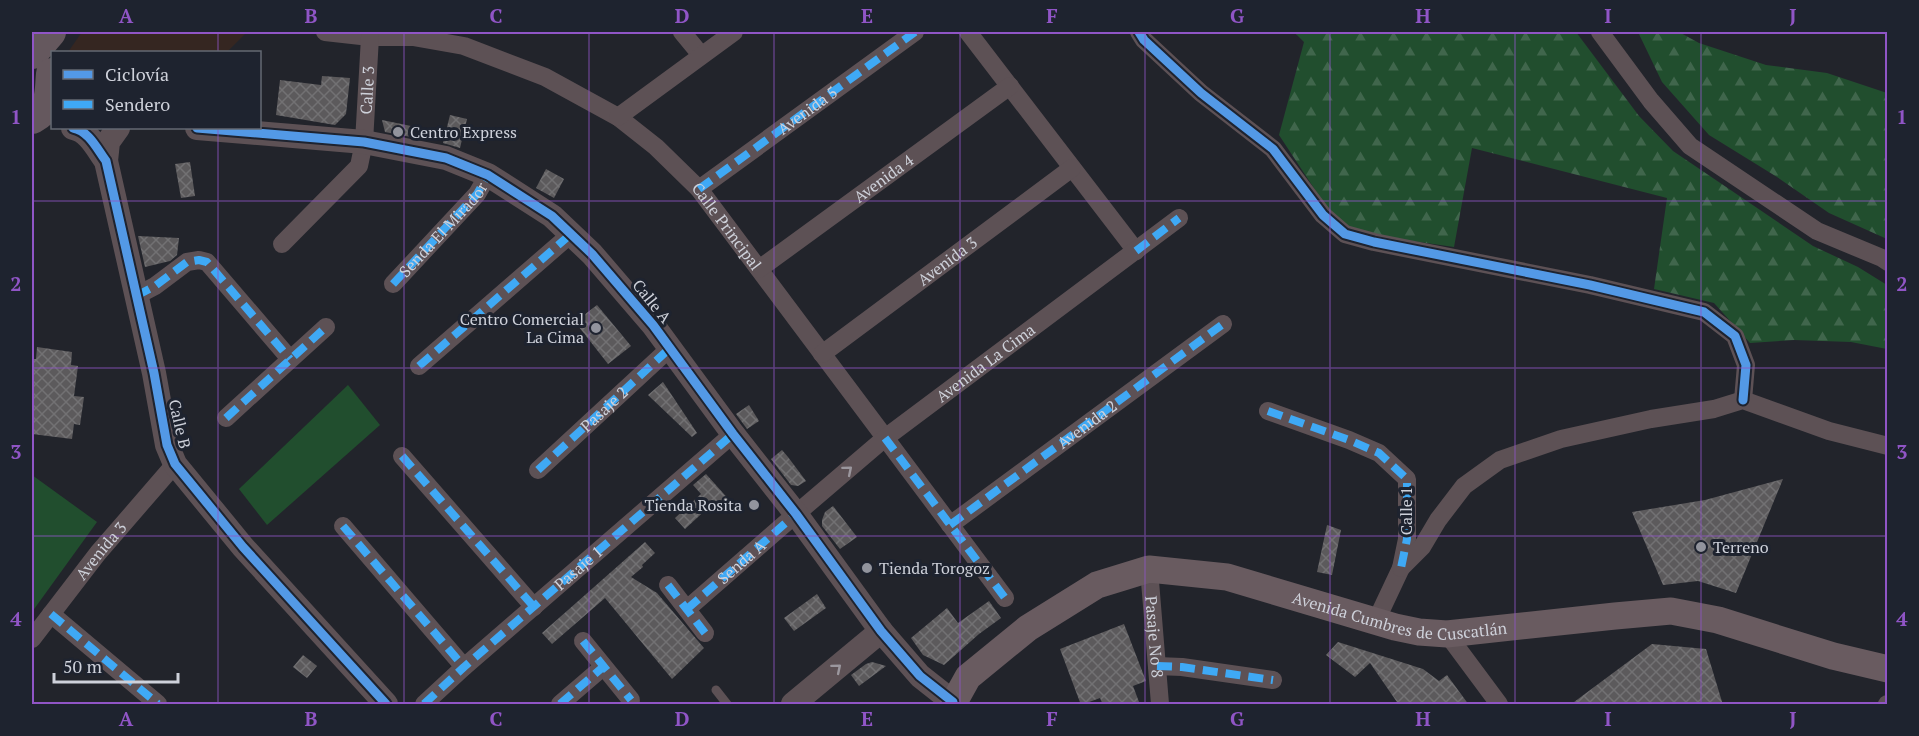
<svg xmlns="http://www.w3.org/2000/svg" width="1919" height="736" font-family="'PT Serif',serif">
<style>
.education{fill:#352621}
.forest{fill:url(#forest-firs)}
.green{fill:#214e2e}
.building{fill:url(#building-cross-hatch)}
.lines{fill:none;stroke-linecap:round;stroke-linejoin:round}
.service{stroke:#5d5155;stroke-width:9}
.minor{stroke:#5d5155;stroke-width:18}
.tertiary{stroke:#5d5155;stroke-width:24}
.secondary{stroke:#695b60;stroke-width:27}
.trunk{stroke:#65585e;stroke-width:32}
.quiet{stroke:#3fa9f5;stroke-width:8;stroke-dasharray:15 8;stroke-linecap:butt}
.cycleway-casing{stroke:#1e232f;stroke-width:13}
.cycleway{stroke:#5399e6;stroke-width:9}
.oneway{stroke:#9b979e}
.grid{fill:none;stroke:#9055c6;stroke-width:1.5;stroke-opacity:0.55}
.poi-dot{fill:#92949d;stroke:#1e232f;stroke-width:2}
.labels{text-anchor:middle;stroke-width:6;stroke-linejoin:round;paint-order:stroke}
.street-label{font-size:16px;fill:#ced1da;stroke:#1e232f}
.poi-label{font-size:16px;fill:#ced1da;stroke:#1e232f;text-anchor:start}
.neatline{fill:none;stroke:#9055c6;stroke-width:2}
.grid-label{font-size:20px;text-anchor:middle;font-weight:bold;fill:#9055c6}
</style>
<defs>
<pattern id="forest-firs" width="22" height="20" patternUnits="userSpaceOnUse" patternTransform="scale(1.5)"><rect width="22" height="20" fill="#214e2e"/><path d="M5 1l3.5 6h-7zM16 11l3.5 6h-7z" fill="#40664c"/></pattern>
<pattern id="building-cross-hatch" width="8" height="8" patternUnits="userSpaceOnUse" patternTransform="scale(1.5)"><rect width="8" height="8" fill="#5c5a5c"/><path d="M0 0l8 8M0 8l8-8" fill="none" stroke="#727173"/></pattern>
</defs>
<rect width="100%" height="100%" fill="#22242b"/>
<!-- education -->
<path class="education" d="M82,32h163l1,1 -19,19h-159z"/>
<!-- forest -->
<g class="forest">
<path d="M1294,32h282l63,84 34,35 140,95 45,21 29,18v64l-36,-7 -57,-2 -44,3 -36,-40 -60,-14 13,-91 -195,-50 -18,99 -104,-15 -23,-24 -48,-73 25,-93z"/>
<path d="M1638,32h41l20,11 67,22 61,8 60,20v146l-58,-26 -52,-36 -68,-42 -47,-53z"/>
</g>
<!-- green -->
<g class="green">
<path d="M348,385l32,40 -113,100 -28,-36z"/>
<path d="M32,475l65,47 -65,90z"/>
</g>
<!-- building -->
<g class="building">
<path d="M322,76l28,2 -4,36 -11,11 -59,-10 4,-35 41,5z"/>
<path d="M450,115l17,4 -7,29 -17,-5z"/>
<path d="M382,120l29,6v11l-26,-5z"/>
<path d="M190,162l5,34 -14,2 -6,-34z"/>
<path d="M546,169l18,10 -10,19 -18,-10z"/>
<path d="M138,236l41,2 -2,17 -7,6 -25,6z"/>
<path d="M597,305l34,41 -23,18 -33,-42z"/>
<path d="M37,347l35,5 -1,13 7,1 -4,30 10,1 -4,28 -6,-1 -2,15 -40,-5v-75h4z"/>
<path d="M663,382l34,51 -5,4 -44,-42z"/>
<path d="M749,405l10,16 -12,8 -11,-15z"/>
<path d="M782,450l6,7 18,24 -8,5 -7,-1 -20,-26z"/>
<path d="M706,474l26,29 -10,9 -7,-9 -4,2 -26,24 -10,-11 26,-24 -8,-9z"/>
<path d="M1783,479l-47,114 -38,-12 -35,4 -31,-73 73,-12z"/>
<path d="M833,506l24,31 -17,12 -18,-23v-6l3,-8z"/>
<path d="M1327,525l14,5 -9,45 -15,-3z"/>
<path d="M645,542l10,11 -13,12 1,2 -12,10 26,16 47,55 -32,31 -67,-81 -53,46 -10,-11z"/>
<path d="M817,594l9,14 -32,23 -10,-13z"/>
<path d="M989,601l12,17 -22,16 -35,31 -21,-10 -12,-17 36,-30 11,15z"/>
<path d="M1124,624l22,57 -13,5 6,16 -7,3h-29l-3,-7 -19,7 -21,-56z"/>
<path d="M1338,642l85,27 16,12 8,-6 22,30h-70l-29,-42 -15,14 -29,-22z"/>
<path d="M1652,644l54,5 17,56h-153z"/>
<path d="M303,655l14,11 -10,12 -14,-11z"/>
<path d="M872,662l14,4 -27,20 -8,-11 15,-11z"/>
</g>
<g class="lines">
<!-- service -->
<path class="service" d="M716,690l11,14"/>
<!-- minor -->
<g class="minor">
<path id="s1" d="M325,32l45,5h43l51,9 81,31 73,40 38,30 43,42 306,409"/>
<path d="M682,32l19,23"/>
<path d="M968,32l168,219"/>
<path d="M1139,32l5,8 57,53 72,56 50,66 22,19 29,8 216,43 114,27 31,24 11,29 -3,35"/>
<path d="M1600,32l51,69 39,45 127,85 65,27 6,4"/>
<path d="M618,117l116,-85"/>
<path d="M699,189l216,-157"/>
<path id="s2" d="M282,244l77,-78 5,-24 6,-105"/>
<path id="s3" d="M759,269l251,-183"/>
<path d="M393,284l84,-90 11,-19"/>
<path d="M136,296l19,-10 32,-24 12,-2 8,2 83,97"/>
<path id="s4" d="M822,354l250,-186"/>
<path d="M419,366l152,-132"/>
<path d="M1268,411l81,29 30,13 28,26v60l-6,29 -25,53"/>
<path d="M226,418l100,-91"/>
<path d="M402,456l132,151"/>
<path d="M538,470l132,-122"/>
<path id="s5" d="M950,525l273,-201"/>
<path d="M343,526l121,141"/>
<path d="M1401,568l21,-21 16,-27 26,-34 36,-26 61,-21 90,-20 63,-10 29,-9 86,31 59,15"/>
<path id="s6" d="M1149,569l11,135"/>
<path d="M668,585l37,48"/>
<path id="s7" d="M687,609l109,-95 89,-76 294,-220"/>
<path d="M51,614l107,90"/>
<path d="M1447,634l52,70"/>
<path id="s8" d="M32,639l66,-86 77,-89"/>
<path d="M583,641l48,59"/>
<path d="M1157,666l25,1 91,13"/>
<path id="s9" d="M424,704l40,-37 269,-233"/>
<path d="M560,704l43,-37"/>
<path d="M1887,704h1"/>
</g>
<!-- tertiary -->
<g class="tertiary">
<path d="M73,128c16,3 24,21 33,33l48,212 13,72 8,19 68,83 143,157"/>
<path d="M197,128l167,14 82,16 42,17 64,41 40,38 61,71 80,109 63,80 85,117 39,45 33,26"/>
<path d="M106,161l2,-19 10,-14"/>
<path d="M793,704l88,-73"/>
</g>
<!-- secondary -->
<path class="secondary" id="s10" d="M953,704l15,-27 60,-49 69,-43 52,-16 78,8 168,50 24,5 28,2 168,-18 56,-5 47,9 115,36 55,13"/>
<!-- trunk -->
<g class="trunk">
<path d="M32,53l18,-21"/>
<path d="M32,118c21,-12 18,-22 20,-44"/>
</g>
<!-- quiet -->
<g class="quiet">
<path id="s11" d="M699,189l216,-157"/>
<path d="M1136,251l43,-33"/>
<path id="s12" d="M393,284l84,-90 11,-19"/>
<path d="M136,296l19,-10 32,-24 12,-2 8,2 83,97"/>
<path d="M419,366l152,-132"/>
<path d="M1268,411l81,29 30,13 28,26v60l-6,29"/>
<path d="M226,418l100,-91"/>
<path d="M885,438l120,160"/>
<path d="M402,456l132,151"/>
<path id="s13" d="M538,470l132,-122"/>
<path d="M950,525l273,-201"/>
<path d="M343,526l121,141"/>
<path d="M668,585l37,48"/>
<path d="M687,609l109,-95"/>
<path d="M51,614l107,90"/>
<path d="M583,641l48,59"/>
<path d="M1157,666l25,1 91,13"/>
<path d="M424,704l40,-37 269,-233"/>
<path d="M560,704l43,-37"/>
</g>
<defs>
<g id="cycleway">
<path d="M1139,32l5,8 57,53 72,56 50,66 22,19 29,8 216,43 114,27 31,24 11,29 -3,35"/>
<path d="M73,128c16,3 24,21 33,33l48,212 13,72 8,19 68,83 143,157"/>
<path d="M197,128l167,14 82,16 42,17 64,41 40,38 61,71 80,109 63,80 85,117 39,45 33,26"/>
</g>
</defs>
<!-- cycleway casing -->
<use href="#cycleway" class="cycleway-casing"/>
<!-- cycleway -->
<use href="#cycleway" class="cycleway"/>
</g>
<!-- one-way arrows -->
<defs><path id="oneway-chevron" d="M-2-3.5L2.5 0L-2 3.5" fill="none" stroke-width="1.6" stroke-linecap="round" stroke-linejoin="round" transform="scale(1.5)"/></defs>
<g class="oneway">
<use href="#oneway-chevron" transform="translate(848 470) rotate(-40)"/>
<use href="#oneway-chevron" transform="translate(837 668) rotate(-40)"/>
</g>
<!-- grid -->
<path class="grid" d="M218,32v20M404,32v672M589,32v672M774,32v672M960,32v672M1145,32v672M1330,32v672M1515,32v672M1701,32v672M218,128v576M32,201h1856M32,368h1856M32,536h1856"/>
<!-- markers -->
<g class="poi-dot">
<circle cx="398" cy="132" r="6"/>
<circle cx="596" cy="328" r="6"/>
<circle cx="754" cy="505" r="6"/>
<circle cx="1701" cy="547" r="6"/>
<circle cx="867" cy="568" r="6"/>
</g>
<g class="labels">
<!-- street labels -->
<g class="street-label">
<text dy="6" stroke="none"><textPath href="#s2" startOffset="186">Calle 3</textPath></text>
<text dy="6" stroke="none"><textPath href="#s11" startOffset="134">Avenida 5</textPath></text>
<text dy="6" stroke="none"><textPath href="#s3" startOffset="154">Avenida 4</textPath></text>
<text dy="6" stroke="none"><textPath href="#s1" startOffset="465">Calle Principal</textPath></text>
<text dy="6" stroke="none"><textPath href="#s12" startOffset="74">Senda El Mirador</textPath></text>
<text dy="6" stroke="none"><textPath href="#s4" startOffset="156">Avenida 3</textPath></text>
<text transform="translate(652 301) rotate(51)" y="6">Calle A</text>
<text dy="6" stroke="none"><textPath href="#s7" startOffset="387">Avenida La Cima</textPath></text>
<text dy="6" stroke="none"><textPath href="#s13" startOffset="90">Pasaje 2</textPath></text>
<text transform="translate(180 424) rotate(77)" y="6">Calle B</text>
<text dy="6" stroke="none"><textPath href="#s5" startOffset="170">Avenida 2</textPath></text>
<text transform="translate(1406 511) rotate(-90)" y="6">Calle 1</text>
<text dy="6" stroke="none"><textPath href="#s8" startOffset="112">Avenida 3</textPath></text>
<text dy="6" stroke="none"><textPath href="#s7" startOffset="72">Senda A</textPath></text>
<text dy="6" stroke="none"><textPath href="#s9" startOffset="206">Pasaje 1</textPath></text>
<text dy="6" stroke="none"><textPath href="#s10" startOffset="501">Avenida Cumbres de Cuscatlán</textPath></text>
<text dy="6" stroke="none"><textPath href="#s6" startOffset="68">Pasaje No 8</textPath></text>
</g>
<!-- poi labels -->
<g class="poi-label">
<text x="410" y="138">Centro Express</text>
<text x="584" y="325" text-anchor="end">Centro Comercial<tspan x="584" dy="18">La Cima</tspan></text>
<text x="742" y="511" text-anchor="end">Tienda Rosita</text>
<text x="1713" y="553">Terreno</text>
<text x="879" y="574">Tienda Torogoz</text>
</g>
</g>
<!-- border -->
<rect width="1919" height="736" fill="none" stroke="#1e232f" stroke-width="66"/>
<!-- legend -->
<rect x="51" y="51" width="210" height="78" fill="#1e232f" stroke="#646973" stroke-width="1.5"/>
<rect x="63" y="70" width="30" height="9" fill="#5399e6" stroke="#646973" stroke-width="1.5"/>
<text x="105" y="81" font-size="18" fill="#ced1da">Ciclovía</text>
<rect x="63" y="100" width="30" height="9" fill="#3fa9f5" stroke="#646973" stroke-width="1.5"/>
<text x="105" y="111" font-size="18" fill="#ced1da">Sendero</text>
<!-- scale -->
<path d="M54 673v9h124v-9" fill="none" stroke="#ced1da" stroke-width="3"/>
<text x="63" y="673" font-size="18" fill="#ced1da" stroke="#1e232f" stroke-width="4.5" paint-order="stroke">50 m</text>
<rect x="33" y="33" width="1853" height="670" class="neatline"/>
<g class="grid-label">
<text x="126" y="23">A</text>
<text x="311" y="23">B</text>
<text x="496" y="23">C</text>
<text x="682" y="23">D</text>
<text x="867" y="23">E</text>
<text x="1052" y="23">F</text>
<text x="1237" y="23">G</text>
<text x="1423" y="23">H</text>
<text x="1608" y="23">I</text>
<text x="1793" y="23">J</text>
<text x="16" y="124">1</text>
<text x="1902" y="124">1</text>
<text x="16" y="291">2</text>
<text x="1902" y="291">2</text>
<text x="16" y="459">3</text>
<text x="1902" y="459">3</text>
<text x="16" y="626">4</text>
<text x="1902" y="626">4</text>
<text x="126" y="726">A</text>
<text x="311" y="726">B</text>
<text x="496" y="726">C</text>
<text x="682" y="726">D</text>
<text x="867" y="726">E</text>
<text x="1052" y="726">F</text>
<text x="1237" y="726">G</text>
<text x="1423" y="726">H</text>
<text x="1608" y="726">I</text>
<text x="1793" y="726">J</text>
</g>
</svg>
